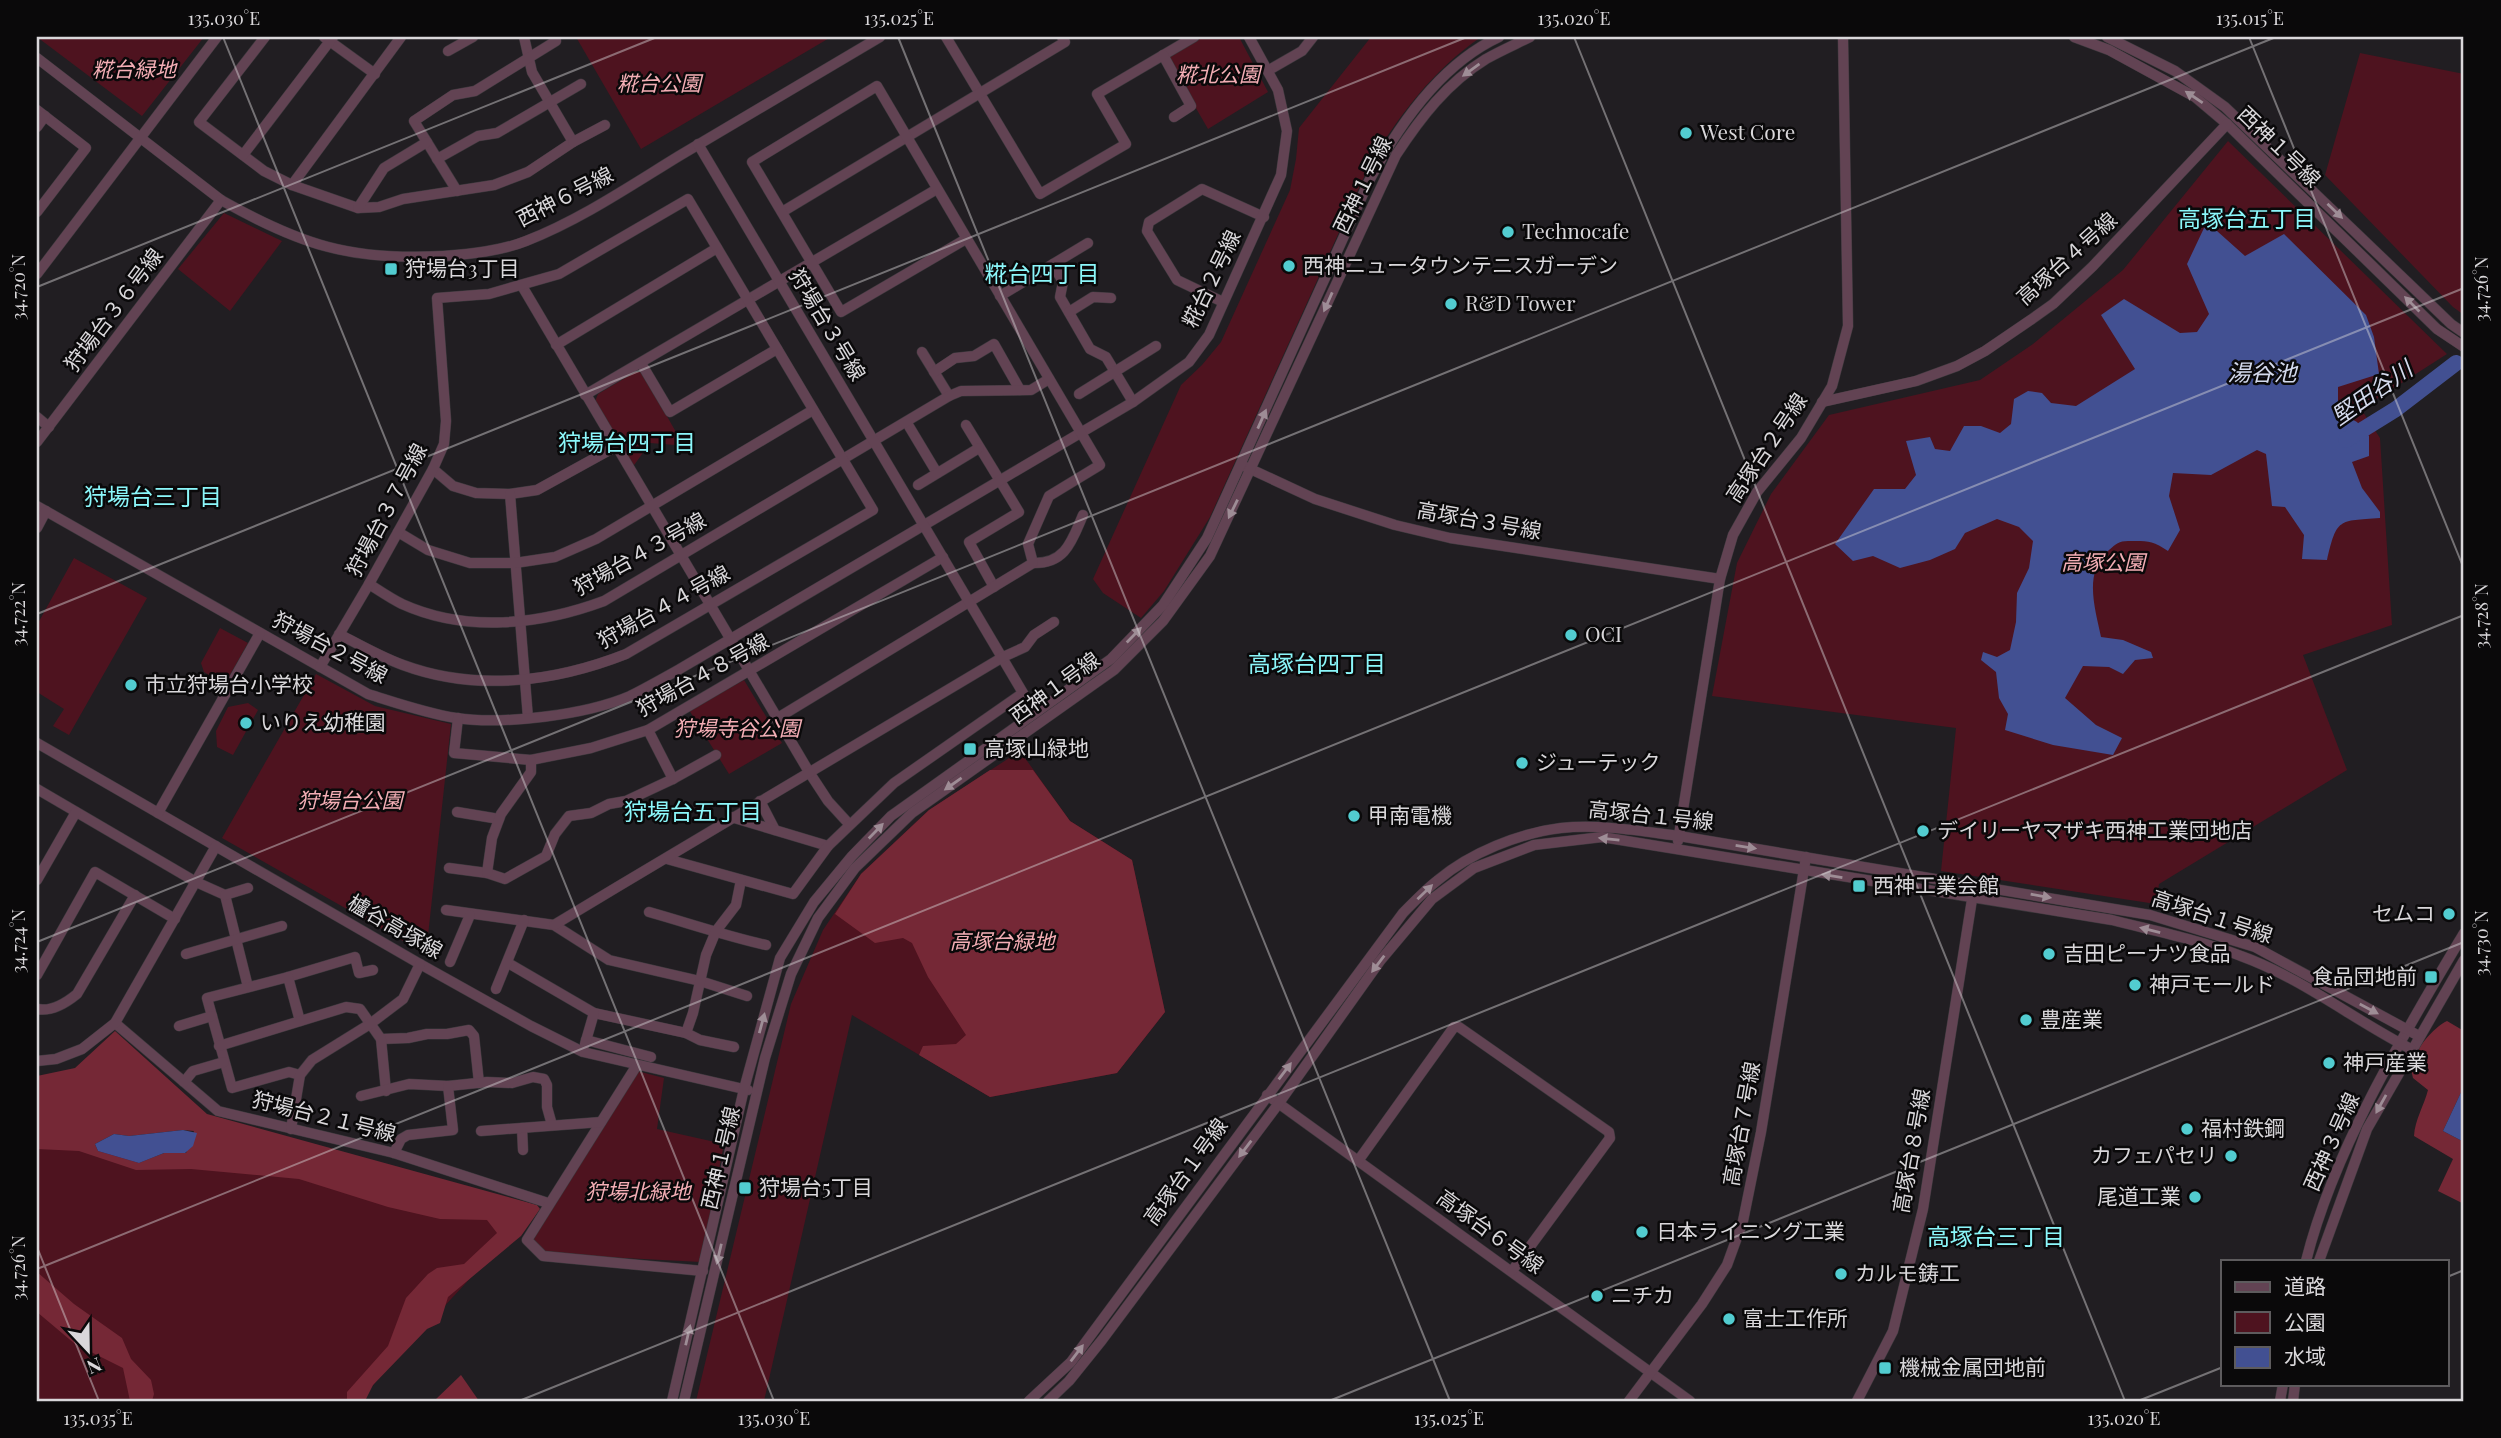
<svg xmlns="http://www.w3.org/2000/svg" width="2501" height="1438" font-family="'Playfair Display','Noto Sans JP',serif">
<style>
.green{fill:#4e131f}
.forest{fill:#752836;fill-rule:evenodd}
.water{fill:#425092}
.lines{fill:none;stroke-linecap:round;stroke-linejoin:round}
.river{stroke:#425092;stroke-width:16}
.minor-casing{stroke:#3b383c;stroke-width:11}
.minor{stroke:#624353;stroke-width:10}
.oneway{fill:#9e8d96}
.ticks{fill:none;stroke:#d9d7da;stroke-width:2;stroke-opacity:0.45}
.poi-dot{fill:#52ccd0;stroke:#0a090a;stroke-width:2.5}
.labels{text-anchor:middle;stroke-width:5;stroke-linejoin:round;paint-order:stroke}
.park-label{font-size:21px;font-style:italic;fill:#f4aeb5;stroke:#0a090a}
.poi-label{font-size:21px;fill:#d9d7da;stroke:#0a090a;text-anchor:start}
.street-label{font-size:21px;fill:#d9d7da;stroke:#0a090a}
.neighbourhood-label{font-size:23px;fill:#8bf7fa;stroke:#0a090a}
.water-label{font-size:23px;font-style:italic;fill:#d4daed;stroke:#0a090a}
.neatline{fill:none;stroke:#d9d7da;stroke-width:2.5}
.ticks-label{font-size:18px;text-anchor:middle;fill:#d9d7da}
</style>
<rect width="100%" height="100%" fill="#211e22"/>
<!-- green -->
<g class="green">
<path d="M37,37h167l-62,79z"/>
<path d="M576,37h255l-190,112z"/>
<path d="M1203,37h36l29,55 -60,37 -41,-71z"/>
<path d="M1371,37h110c-48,33 -83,79 -112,129l-159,351 -46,74 -23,27 -38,-25 -10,-14 88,-194 21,-20 19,-23 69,-152 6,-31 3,-31z"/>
<path d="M2360,53l104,21v241l-11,-8 -128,-132z"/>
<path d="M2228,141l219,213 -86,55 19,29 12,187 -89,30 44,115 -188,114 -3,20 -215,-33 15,-143 -244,-32 25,-133 34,-69 58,-79 151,-35 53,-36 90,-74z"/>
<path d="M224,213l58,28 -52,70 -52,-42z"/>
<path d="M635,372h7l39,69 -6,4 -25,-2 -18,25 -38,-64 4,-10z"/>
<path d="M74,558l73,40 -78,137 -16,-9 11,-17 -27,-17v-67z"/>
<path d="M220,628l28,15 -23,41 -21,-12 -3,-9z"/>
<path d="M316,674l59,32 76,18 -25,230 -204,-116z"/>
<path d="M744,680l38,63 -53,31 -40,-64z"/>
<path d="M248,703l10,7 -25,45 -16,-8 -1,-16 12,-24z"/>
<path d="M1020,751l50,70 62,39 33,152 -48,61 -127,24 -138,-82 -88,386h-68l95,-397 32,-74 38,-56 68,-64z"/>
<path d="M637,1071l27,7 -7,51 67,15 -23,118 -155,-8 -16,-16z"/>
<path d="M37,1143l182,21 309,52 -140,151 -28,34h-323z"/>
</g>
<!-- forest -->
<g class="forest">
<path d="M990,770h43l37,51 62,39 33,152 -48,61 -127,24 -71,-42 4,-9 33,-2 10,-9 -38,-58 -16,-34 -9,-5 -28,5 -40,-29 26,-40 68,-64z"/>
<path d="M2447,1021l17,10v55l-21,45 21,11v62l-26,-13 15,-32 -39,-23c1,-17 10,-30 14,-46l-15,-12c-1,-4 -2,-8 -2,-12 2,-15 23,-39 36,-45z"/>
<path d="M115,1031l92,83 330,91 3,4 -19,27 -73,61 -8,26 -13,6 -54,56 -8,16h-18v-9l41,-46 18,-48 22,-24 9,-6 27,-4 33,-31 -10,-13 -47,-1 -52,-12 -89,-28 -108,-10 -55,1 -57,-19 -42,-2v-73l38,-8zM183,1130l11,1 -8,22h-22l-25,10 -41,-12 -3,-7 19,-10 15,2z"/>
<path d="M37,1272l37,32 48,34 9,21 20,21 3,14 -2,7h-22l-7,-33 -48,-24 -38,-32z"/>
<path d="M461,1375l18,26h-45z"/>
</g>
<!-- water -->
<g class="water">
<path d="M2204,228l13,3 28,25 39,-22 82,81 8,22 5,37 -41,13v25l19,10 12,14v20l-17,6 10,26 18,24v6c-42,3 -43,0 -53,42l-25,-1 2,-24 -19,-28 -13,-1 -6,-52 -9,-4 -46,25 -38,-2 -4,23 11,34 -12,21c-16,-11 -21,-10 -40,-10 -9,0 -12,3 -19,9 -26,22 -14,58 -8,87l22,3 28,12 2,6 -18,2 -12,14 -14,-7 -26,-1 -18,32 31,27 26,13 -9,17 -60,-10 -48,-15 3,-16 -9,-16 -3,-26 -15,-12 2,-8 14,5 13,-7 6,-28 1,-29 12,-25 4,-27 -14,-14 -22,-8 -32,14 -10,16 -25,11 -30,8 -27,-12 -20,5 -18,-17 39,-55h31l11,-14 -10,-34 24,-4 5,12 15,2 14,-25h17l19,7 11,-9 3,-25 14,-8 14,2 9,10 25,3 59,-37 -34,-54 23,-16 56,34 17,-1 12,-18 -22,-50z"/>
<path d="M2464,1086v56l-21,-11z"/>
<path d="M183,1130l14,3 -4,13 -8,7h-21l-25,10 -41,-12 -3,-7 19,-10 15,2z"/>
</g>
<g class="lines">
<!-- river -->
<path class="river" d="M2346,440l50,-31 60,-46"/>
<defs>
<g id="minor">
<path d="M265,37l-66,85 65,49 28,14 66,23 21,-1 24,-8 91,-14 34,-13 45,-30 -41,-70 -8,-35"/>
<path d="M324,37l51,37"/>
<path d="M946,37l94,157 86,-50 -29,-50 97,-57"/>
<path d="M2074,37l35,13 86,47 32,27 210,205 27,18"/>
<path d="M2107,37l68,34 50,36 226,217 13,9"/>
<path d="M448,51l25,-14"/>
<path d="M1163,55l28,51 -17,11"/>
<path d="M37,58l184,142c80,45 130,61 222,56 27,-2 58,-5 83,-15 54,-21 104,-55 153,-85 67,-40 134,-80 201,-119"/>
<path d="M1269,70l33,-19 11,-14"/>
<path d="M37,110l49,38 -49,64"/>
<path d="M37,127l8,-11"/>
<path d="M573,142l32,-17"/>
<path d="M243,155l90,-118"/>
<path d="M437,159l41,-23 19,-3 84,-49"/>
<path d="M292,185l109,-148"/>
<path d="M457,191l-43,-70 39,-26 22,-4 81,-50"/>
<path d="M358,208l26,-40 43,-26"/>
<path d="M782,212l283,-170 -3,-5"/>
<path d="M1053,264l10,18 -3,15 30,52 16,8 27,45"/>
<path d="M37,274l180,-237"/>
<path d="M522,286l287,486 19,29 21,23"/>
<path d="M1000,296l88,-53"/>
<path d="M1223,302l-46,-22 -30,-49 2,-9 53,-33 62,28"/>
<path d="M1069,312l24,-15 18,1"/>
<path d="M556,345l161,-97"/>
<path d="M922,352l27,44"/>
<path d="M641,363l29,49 107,-63"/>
<path d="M934,372l21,-14 19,-2 20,-12 26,46"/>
<path d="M1079,394l77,-48"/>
<path d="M585,395l352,-206"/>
<path d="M1822,402l94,-21 41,-15 28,-15 47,-32 21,-15 40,-38 134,-142"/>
<path d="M37,417l12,10"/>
<path d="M907,423l30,50"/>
<path d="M966,425l53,87 -50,30 25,45"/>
<path d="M37,442l184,-242"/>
<path d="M1246,467l69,32 80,26 55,13 270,41"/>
<path d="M433,469l20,17 23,7 34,1 27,-4 78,-43"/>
<path d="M918,485l61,-37"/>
<path d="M510,494l18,224"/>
<path d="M37,506l331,188c29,9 57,19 88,24 47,7 130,-3 174,-22 16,-8 32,-17 48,-26l455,-268 56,-40 20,-27 72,-160 6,-44 -9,-41 -29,-53"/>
<path d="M37,528l9,-17"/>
<path d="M398,532l30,18 42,13h45l40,-6 41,-18 217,-129"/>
<path d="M1033,563c33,1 39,-23 50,-48"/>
<path d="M369,584c11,7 21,14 33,20 64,29 137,21 202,-3l345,-205 12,-5 70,-1 18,-11"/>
<path d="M320,667l49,-83 64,-115 11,-25 2,-23 -9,-123 52,-4 70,-20 129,-75 185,311 -247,144c-71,28 -150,38 -223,11 -22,-8 -43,-20 -64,-31"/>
<path d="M458,718l-4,35 77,7 60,-12 57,-18 295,-173"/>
<path d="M776,719l257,-156 -5,-19 21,-48 51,-31 -223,-379 -125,76 89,150 125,-73"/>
<path d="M648,730l25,49"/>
<path d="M37,743l383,221 111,62 52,26 165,38"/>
<path d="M37,789l159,93 29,13 23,92"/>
<path d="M760,801l15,29"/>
<path d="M457,812l42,7"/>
<path d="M158,813l102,-180"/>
<path d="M731,817l97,29"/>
<path d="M1678,841l42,-262 13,-44 24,-43 44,-54 31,-52 16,-60 -5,-289"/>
<path d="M667,859l126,35 35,-48 66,-63 129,-90 -325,-549"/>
<path d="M449,868l38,5 18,6 41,-23 9,-22 14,-18 22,-3 18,-9 17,-3 47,-22 43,-24"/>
<path d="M487,873l5,-35 9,-24 30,-42v-12"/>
<path d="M37,880l39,-68"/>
<path d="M225,895l23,-7"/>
<path d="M446,910l108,15 55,35 91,21 47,15"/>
<path d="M649,912c39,11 77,24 117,33"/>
<path d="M554,925c149,-90 299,-178 449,-268l22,-10 9,-12 20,-13"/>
<path d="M186,954l96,-28"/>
<path d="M450,962l20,-47"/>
<path d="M508,963l86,50 92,20 14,7 34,7"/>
<path d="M37,975l58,-103 80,47"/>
<path d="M288,977l67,-20 4,16 14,-3"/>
<path d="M496,989l28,-69"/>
<path d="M37,1009c14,3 29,-6 40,-15l58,-99"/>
<path d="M300,1021l-12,-44 -81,21 25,90 57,-16 11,3"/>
<path d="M115,1023l103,88 176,42 154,50"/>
<path d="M179,1026l33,-10"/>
<path d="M686,1033l7,-20 13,-58 10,-24 20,-26 5,-25"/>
<path d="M381,1039l27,-1 19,-4h20l22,-4 5,6 5,47"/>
<path d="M586,1040l65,17"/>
<path d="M585,1044l9,-31"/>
<path d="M219,1046l127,-39 14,2 21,30 5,52"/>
<path d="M37,1061l19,-2 26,-10 33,-26 101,-177"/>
<path d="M637,1065l-110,175 16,16 160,15"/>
<path d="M184,1082l9,-11 31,-9"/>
<path d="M1267,1095l423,306"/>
<path d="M361,1096l48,-12 39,2 39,-4 25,1 21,-6 11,2 3,6v22l5,18"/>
<path d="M522,1128l1,22"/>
<path d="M291,1129l9,-54 12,-15 58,-36 33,-25 17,-35"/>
<path d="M481,1131l120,-9"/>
<path d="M394,1153l7,-14 7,-4 45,-5 -5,-44"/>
<path d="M1358,1161l96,-134h5l150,105 1,6 -98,133"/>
<path d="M2306,1261c28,-112 99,-229 158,-328"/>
<path d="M2319,1261l48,-132 97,-169"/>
<path d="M672,1401l72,-312 36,-131 34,-56 38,-46 39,-40 220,-157 52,-54 44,-67 162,-357c29,-55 72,-117 130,-144"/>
<path d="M684,1401l81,-343 26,-84 27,-56 37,-50 57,-55 202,-143 49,-49 47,-65 186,-401c25,-38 51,-72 90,-96 14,-8 30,-15 44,-22"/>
<path d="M1029,1401l42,-39 332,-449c11,-11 22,-23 35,-33 32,-27 81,-47 123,-52 39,-4 79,3 118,8l471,79 105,32 164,89"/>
<path d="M1048,1401l21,-20 33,-41 177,-237 101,-142 52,-62 42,-31 60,-23 68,-8 510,83c43,11 88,20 129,36 61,22 113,64 170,93"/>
<path d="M1629,1401l73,-97 25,-39 16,-44 18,-89 45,-275"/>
<path d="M1857,1401l36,-70 30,-122 50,-316"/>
<path d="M2280,1401l3,-17"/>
<path d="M2293,1401l2,-17"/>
</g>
</defs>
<!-- minor casing -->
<use href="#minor" class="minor-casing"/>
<!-- minor -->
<use href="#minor" class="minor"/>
</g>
<!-- one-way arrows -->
<defs><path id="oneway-solid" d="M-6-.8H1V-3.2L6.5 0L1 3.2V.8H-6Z" transform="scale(1.75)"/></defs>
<g class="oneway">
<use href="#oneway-solid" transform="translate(1471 70) rotate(144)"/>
<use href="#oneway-solid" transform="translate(2194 97) rotate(-146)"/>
<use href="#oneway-solid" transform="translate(2335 211) rotate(44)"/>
<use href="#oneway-solid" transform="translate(1328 302) rotate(114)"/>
<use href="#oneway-solid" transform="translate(2412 304) rotate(-135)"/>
<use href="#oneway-solid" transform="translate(1262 419) rotate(-66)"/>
<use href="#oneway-solid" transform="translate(1233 509) rotate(116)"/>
<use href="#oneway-solid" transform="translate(1134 635) rotate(-46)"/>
<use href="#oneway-solid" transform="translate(953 784) rotate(145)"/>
<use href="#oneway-solid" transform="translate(876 831) rotate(-46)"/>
<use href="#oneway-solid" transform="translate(1609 839) rotate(-174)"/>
<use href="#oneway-solid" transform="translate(1746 847) rotate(9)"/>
<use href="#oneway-solid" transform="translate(1832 876) rotate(-171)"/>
<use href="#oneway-solid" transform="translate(1425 892) rotate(-44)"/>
<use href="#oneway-solid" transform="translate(2041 896) rotate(10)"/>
<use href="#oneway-solid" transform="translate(2150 930) rotate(-166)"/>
<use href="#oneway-solid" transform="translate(1378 964) rotate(127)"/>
<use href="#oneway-solid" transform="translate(2369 1009) rotate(28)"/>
<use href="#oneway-solid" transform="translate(762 1023) rotate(-75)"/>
<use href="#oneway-solid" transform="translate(1285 1071) rotate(-53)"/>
<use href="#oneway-solid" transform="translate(2381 1104) rotate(119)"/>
<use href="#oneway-solid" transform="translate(1245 1149) rotate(127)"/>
<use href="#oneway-solid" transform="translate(719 1254) rotate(103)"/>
<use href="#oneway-solid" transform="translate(688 1335) rotate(-77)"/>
<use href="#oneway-solid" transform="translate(1077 1353) rotate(-53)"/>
</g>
<!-- ticks -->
<path class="ticks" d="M223,37l551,1364M898,37l552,1364M1574,37l551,1364M2249,37l215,532M37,287l620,-250M37,614l1430,-577M37,942l2239,-905M37,1247l62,154M37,1269l2427,-981M2447,1277l17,-7M519,1401l1945,-786M1329,1401l1135,-459M2138,1401l85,-34"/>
<!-- markers -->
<g class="poi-dot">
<circle cx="1686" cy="133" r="7"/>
<circle cx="1508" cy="232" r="7"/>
<circle cx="1289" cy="266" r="7"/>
<rect x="384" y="262" width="14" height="14" rx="3.5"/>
<circle cx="1451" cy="304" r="7"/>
<circle cx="1571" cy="635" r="7"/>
<circle cx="131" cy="685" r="7"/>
<circle cx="246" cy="723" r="7"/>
<rect x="963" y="742" width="14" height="14" rx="3.5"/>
<circle cx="1522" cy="763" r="7"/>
<circle cx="1354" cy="816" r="7"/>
<circle cx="1923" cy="831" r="7"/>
<rect x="1852" y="879" width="14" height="14" rx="3.5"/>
<circle cx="2449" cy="914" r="7"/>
<circle cx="2049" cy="954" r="7"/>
<rect x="2424" y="970" width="14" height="14" rx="3.5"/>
<circle cx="2135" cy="985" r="7"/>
<circle cx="2026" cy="1020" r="7"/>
<circle cx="2329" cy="1063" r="7"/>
<circle cx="2187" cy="1129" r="7"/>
<circle cx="2231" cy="1156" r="7"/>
<rect x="738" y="1181" width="14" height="14" rx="3.5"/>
<circle cx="2195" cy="1197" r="7"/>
<circle cx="1642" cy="1232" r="7"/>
<circle cx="1841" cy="1274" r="7"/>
<circle cx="1597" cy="1296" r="7"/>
<circle cx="1729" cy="1319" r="7"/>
<rect x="1878" y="1361" width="14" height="14" rx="3.5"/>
</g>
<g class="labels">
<!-- park labels -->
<g class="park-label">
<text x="134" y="77">糀台緑地</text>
<text x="1218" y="82">糀北公園</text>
<text x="659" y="91">糀台公園</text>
<text x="2103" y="570">高塚公園</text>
<text x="737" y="736">狩場寺谷公園</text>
<text x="350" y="808">狩場台公園</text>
<text x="1002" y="949">高塚台緑地</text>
<text x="638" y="1199">狩場北緑地</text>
</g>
<!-- poi labels -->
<g class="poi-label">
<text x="1700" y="140">West Core</text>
<text x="1522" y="239">Technocafe</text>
<text x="1303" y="273">西神ニュータウンテニスガーデン</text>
<text x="405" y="276">狩場台3丁目</text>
<text x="1465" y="311">R&amp;D Tower</text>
<text x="1585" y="642">OCI</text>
<text x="145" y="692">市立狩場台小学校</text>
<text x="260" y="730">いりえ幼稚園</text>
<text x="984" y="756">高塚山緑地</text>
<text x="1536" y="770">ジューテック</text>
<text x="1368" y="823">甲南電機</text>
<text x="1937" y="838">デイリーヤマザキ西神工業団地店</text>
<text x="1873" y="893">西神工業会館</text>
<text x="2435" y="921" text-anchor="end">セムコ</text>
<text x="2063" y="961">吉田ピーナツ食品</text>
<text x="2417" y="984" text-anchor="end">食品団地前</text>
<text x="2149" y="992">神戸モールド</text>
<text x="2040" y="1027">豊産業</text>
<text x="2343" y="1070">神戸産業</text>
<text x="2201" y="1136">福村鉄鋼</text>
<text x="2217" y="1163" text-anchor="end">カフェパセリ</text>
<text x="759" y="1195">狩場台5丁目</text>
<text x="2181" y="1204" text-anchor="end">尾道工業</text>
<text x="1656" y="1239">日本ライニング工業</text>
<text x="1855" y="1281">カルモ鋳工</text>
<text x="1611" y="1303">ニチカ</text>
<text x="1743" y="1326">富士工作所</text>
<text x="1899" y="1375">機械金属団地前</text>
</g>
<!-- street labels -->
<g class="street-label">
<text transform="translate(2279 147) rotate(44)" y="7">西神１号線</text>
<text transform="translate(1363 185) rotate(-64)" y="7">西神１号線</text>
<text transform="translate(565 197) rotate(-27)" y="7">西神６号線</text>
<text transform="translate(2067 259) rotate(-42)" y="7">高塚台４号線</text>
<text transform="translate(1212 279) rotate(-64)" y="7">糀台２号線</text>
<text transform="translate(114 310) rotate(-53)" y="7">狩場台３６号線</text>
<text transform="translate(827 325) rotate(59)" y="7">狩場台３号線</text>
<text transform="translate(1767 448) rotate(-56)" y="7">高塚台２号線</text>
<text transform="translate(387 510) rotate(-62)" y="7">狩場台３７号線</text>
<text transform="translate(1479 521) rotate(10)" y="7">高塚台３号線</text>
<text transform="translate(640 554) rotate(-29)" y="7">狩場台４３号線</text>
<text transform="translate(664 607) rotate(-29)" y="7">狩場台４４号線</text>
<text transform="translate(330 648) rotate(28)" y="7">狩場台２号線</text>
<text transform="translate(703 675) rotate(-29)" y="7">狩場台４８号線</text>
<text transform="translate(1055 688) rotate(-36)" y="7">西神１号線</text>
<text transform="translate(1651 816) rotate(6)" y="7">高塚台１号線</text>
<text transform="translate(2212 917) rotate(18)" y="7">高塚台１号線</text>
<text transform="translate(395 927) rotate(30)" y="7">櫨谷高塚線</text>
<text transform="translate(324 1117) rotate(14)" y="7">狩場台２１号線</text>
<text transform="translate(1742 1124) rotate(-80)" y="7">高塚台７号線</text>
<text transform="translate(2332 1142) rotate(-66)" y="7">西神３号線</text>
<text transform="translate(1912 1151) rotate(-80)" y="7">高塚台８号線</text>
<text transform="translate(721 1158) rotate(-77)" y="7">西神１号線</text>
<text transform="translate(1186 1172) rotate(-54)" y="7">高塚台１号線</text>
<text transform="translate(1490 1232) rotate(36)" y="7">高塚台６号線</text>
</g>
<!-- neighbourhood labels -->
<g class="neighbourhood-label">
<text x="2247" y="227">高塚台五丁目</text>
<text x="1042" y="282">糀台四丁目</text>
<text x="627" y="451">狩場台四丁目</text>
<text x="153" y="505">狩場台三丁目</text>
<text x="1317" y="672">高塚台四丁目</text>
<text x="693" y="820">狩場台五丁目</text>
<text x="1996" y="1245">高塚台三丁目</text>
</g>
<!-- water labels -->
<g class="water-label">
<text x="2262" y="381">湯谷池</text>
<text transform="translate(2372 393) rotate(-35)" y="8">堅田谷川</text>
</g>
</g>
<!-- border -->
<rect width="2501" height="1438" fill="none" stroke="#0a090a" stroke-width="77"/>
<!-- legend -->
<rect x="2221" y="1260" width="228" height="126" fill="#0a090a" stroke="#5d5b5d" stroke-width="2"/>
<rect x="2235" y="1282" width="35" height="10" fill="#624353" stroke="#5d5b5d" stroke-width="2"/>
<text x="2284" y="1294" font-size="21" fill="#d9d7da">道路</text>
<rect x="2235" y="1312" width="35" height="21" fill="#4e131f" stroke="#5d5b5d" stroke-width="2"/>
<text x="2284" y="1330" font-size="21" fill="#d9d7da">公園</text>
<rect x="2235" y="1347" width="35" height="21" fill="#425092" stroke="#5d5b5d" stroke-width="2"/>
<text x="2284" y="1364" font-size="21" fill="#d9d7da">水域</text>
<!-- north arrow -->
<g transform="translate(88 1350) rotate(158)" stroke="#0a090a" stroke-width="5" paint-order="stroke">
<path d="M0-5L12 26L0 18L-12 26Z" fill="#d9d7da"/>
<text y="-10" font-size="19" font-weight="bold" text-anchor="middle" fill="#d9d7da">N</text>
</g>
<rect x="38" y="38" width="2424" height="1362" class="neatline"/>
<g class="ticks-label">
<text x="224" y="25">135.030°E</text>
<text x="899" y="25">135.025°E</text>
<text x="1574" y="25">135.020°E</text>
<text x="2250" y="25">135.015°E</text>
<text transform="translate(19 287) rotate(-90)" y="6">34.720°N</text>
<text transform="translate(2482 289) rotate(-90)" y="6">34.726°N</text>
<text transform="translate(19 614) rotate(-90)" y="6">34.722°N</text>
<text transform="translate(2482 616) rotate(-90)" y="6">34.728°N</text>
<text transform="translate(19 941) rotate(-90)" y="6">34.724°N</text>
<text transform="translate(2482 943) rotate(-90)" y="6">34.730°N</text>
<text transform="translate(19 1268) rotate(-90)" y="6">34.726°N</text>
<text x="98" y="1425">135.035°E</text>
<text x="774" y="1425">135.030°E</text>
<text x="1449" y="1425">135.025°E</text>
<text x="2124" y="1425">135.020°E</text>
</g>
</svg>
